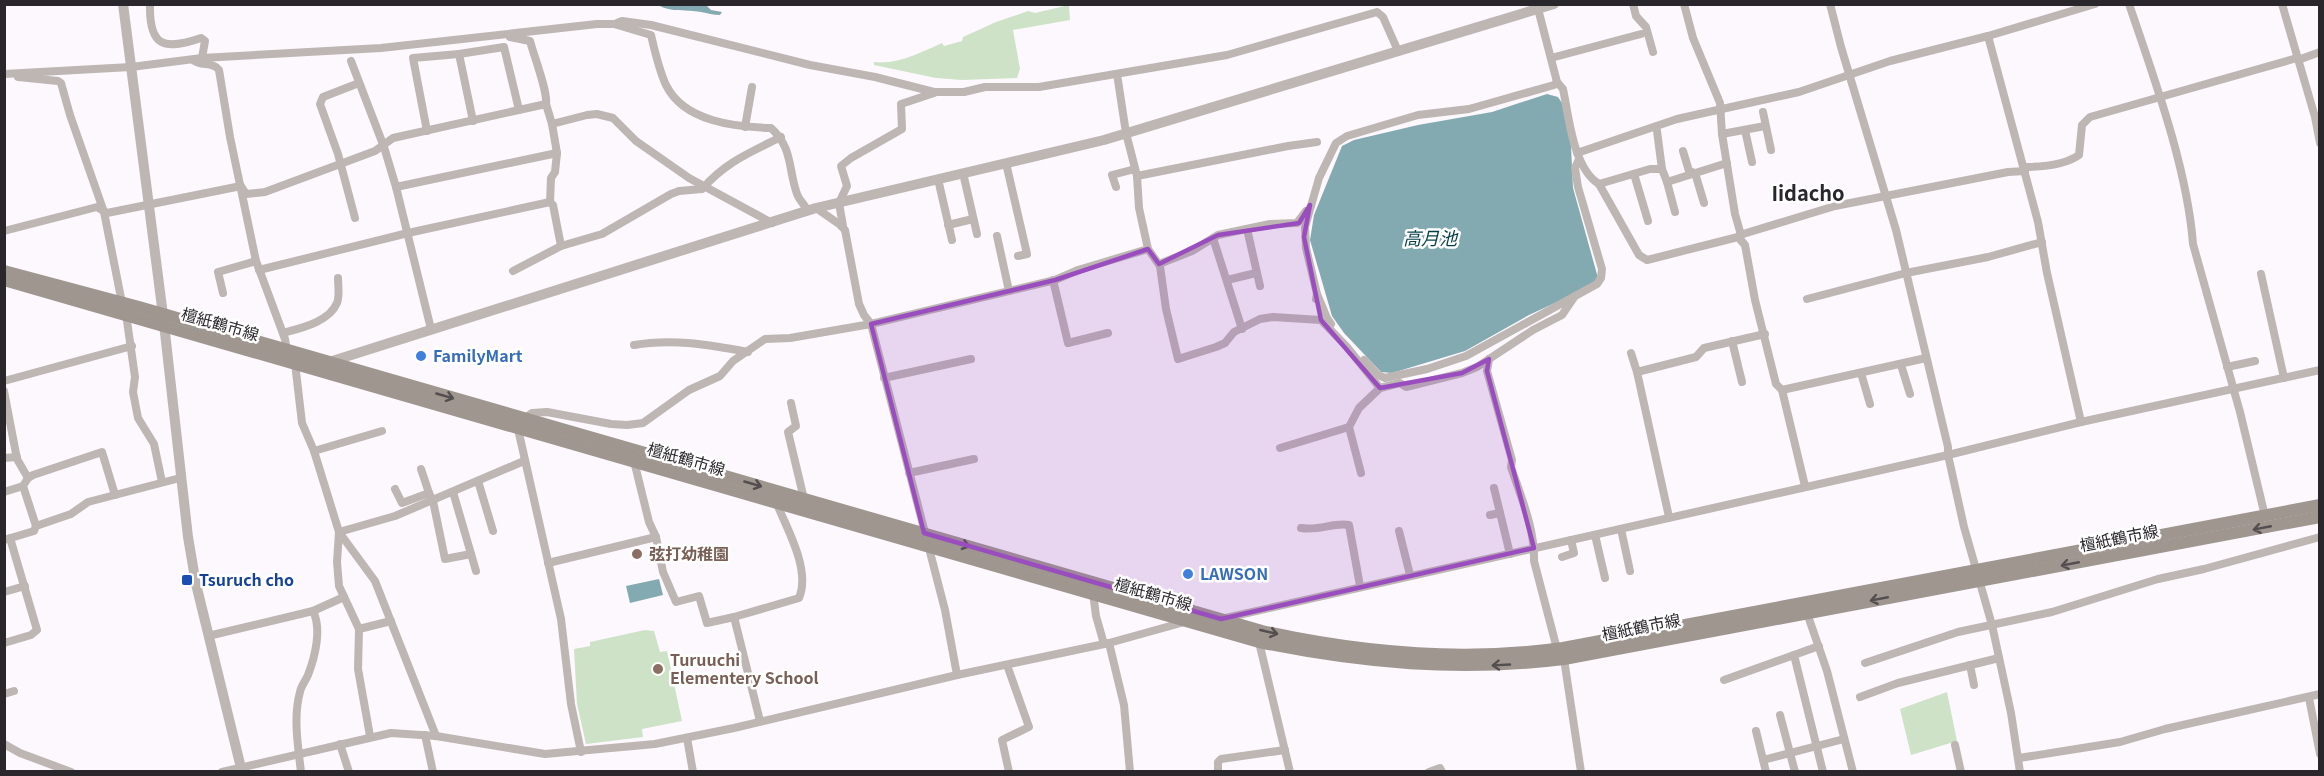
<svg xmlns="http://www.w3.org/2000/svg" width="2324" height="776" font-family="Georgia,'Noto Sans JP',serif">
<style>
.green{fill:#cee2c7}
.water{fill:#84aab1}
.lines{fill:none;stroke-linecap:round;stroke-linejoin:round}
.minor{stroke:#bdb6b3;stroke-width:8}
.tertiary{stroke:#bdb6b3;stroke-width:10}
.secondary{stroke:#9f9690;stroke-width:12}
.oneway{stroke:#534e4f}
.marked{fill:#9a4dbf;fill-opacity:0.2;stroke:#9a4dbf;stroke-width:4.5;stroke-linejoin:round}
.shop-dot{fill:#3f7fe0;stroke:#fff;stroke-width:2}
.education-dot{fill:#8d6e63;stroke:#fff;stroke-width:2}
.transit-dot{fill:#1a4fb4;stroke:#fff;stroke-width:2}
.labels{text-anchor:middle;stroke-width:5;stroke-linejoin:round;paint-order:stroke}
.street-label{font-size:16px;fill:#2a272c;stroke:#fff}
.shop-label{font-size:16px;font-weight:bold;fill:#366cbe;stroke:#fff;text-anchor:start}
.education-label{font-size:16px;font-weight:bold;fill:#785e54;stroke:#fff;text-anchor:start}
.transit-label{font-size:16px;font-weight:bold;fill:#164399;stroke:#fff;text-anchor:start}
.water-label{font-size:18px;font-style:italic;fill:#003e47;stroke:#fff}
.quarter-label{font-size:20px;font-weight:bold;fill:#2a272c;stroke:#fff}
</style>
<rect width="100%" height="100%" fill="#fcf8fd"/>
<!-- green -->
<g class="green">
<path d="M1069,5l1,15 -57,10 7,39 -3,9 -55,2 -26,-2 -62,-13v-3c24,3 47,-10 68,-19l2,3 18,-5 1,-4 33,-15 32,-11 7,2z"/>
<path d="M645,630l9,1 6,21 7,-1 15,70 -40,8 1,8 -57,7 -9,-40 -3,-55 16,-3v-4z"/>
<path d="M1947,692l10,49 -46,14 -11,-46z"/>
</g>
<!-- water -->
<g class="water">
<path d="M658,5h48l5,5 11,2 -2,3c-7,0 -12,-2 -19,-3 -14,-3 -30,1 -43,-7z"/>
<path d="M1547,94l11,3 4,6 9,43 2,42 25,90 -11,10 -58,27 -64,36 -73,22 -11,-1 -37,-39 -12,-17 -22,-76 4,-25 28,-69 12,-6 64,-15 74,-13z"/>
<path d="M659,579l4,16 -33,8 -4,-17z"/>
</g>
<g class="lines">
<!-- minor -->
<g class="minor">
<path d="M150,4c-1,42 13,47 51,34l4,3 -3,17"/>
<path d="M1633,4l3,12 10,11 7,25"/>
<path d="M1684,4l9,34 27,65 2,31 13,80 6,21"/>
<path d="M1830,4l11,43 55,183 52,217v8l16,72 28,98 19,88 9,59"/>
<path d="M2129,4c25,74 58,163 64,240l47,168 25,104"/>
<path d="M2282,4l33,113 5,26"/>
<path d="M1537,5l20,77 6,7c6,28 10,79 36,95l40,71 8,5 91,-23 7,8 10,55 21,84 6,6 23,96"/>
<path d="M617,23l5,-2 29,4 159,40 65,12 59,15h30l21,-5h54l188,-32 150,-43 6,5 15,34"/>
<path d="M1988,36l50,186 9,51 34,149"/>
<path d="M510,37l20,4c4,15 18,51 16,63"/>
<path d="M459,54l14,67"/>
<path d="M1551,58l90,-24"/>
<path d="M193,60c8,7 20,1 26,10l11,67 26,124 29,78 2,12"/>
<path d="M2298,60l22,-8"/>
<path d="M351,61l33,86 12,40 35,142"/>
<path d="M4,74l127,-7 71,-9 179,-10 216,-24h17l37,11c4,17 8,35 15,50 18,37 70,42 105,43 22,20 17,41 26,66 2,6 8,11 11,17"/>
<path d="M18,77l40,4 3,2 9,32 34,97 18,91"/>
<path d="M1763,112l8,38"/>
<path d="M552,124l35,-9 10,-1 16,4 23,23 53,37 83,45"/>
<path d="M745,127l7,-40"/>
<path d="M1745,130l7,32"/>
<path d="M427,131l-14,-73 46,-4 45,-7 15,63"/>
<path d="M1657,131l5,38"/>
<path d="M1722,134l43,-8"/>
<path d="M1683,151l6,20 6,2 9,30"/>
<path d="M1577,153l100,-34 122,-27 91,-31 98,-25 107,-32"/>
<path d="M1006,163l21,91 -9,2"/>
<path d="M2023,167c17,0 42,-2 56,-12l3,-30 8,-8 207,-59"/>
<path d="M963,173l14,61"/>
<path d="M1634,174l14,47"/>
<path d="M1137,176l151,-30 29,-4"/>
<path d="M938,179l14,61"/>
<path d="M1667,182l8,30"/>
<path d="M1599,184l51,-15h12l5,13 60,-19"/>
<path d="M396,187l161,-34"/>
<path d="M1116,187l-4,-12 23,-6"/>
<path d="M816,208l23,16 6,6 14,74 5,11 7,9 74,286 12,65"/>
<path d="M355,218l-17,-64 -18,-50 3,-7 36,-14"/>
<path d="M948,225l25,-6"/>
<path d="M843,226l-4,-23 8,-17 -6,-20 10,-8 51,-29 -1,-25 33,-11"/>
<path d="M1247,229l13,57"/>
<path d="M4,231l93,-24 10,6 134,-27 5,8 19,-2 110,-41 18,-13 153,-34 6,20 5,29 -2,19 -4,6 -1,24 -142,31 -149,37"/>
<path d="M997,236l12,55"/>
<path d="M1738,237l5,-3 92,-28 173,-34 17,-1"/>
<path d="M1213,238l29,91"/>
<path d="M561,246l41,-12 69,-40 8,-3 23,-2c24,-27 47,-36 79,-52"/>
<path d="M1148,249l12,17 6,43 12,50 38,-12 9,-4 9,-11 26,-13 13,-2 48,3 26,27 33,41 20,-5 6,4 56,-14 15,-6 56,-37 29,-15 13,-19"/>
<path d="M1159,264l33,-13 26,-16 52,-11 27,-1 9,-12"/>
<path d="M513,271l48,-25 -8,-41 -3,-3"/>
<path d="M2261,274l23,104"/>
<path d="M1053,280l15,63 40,-10"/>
<path d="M1227,280l29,-7"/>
<path d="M223,293l-5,-21 38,-11"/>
<path d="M1317,294l10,24 4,6"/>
<path d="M1316,299l1,-5 -11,-46 -1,-21 14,-49 17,-35 11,-7 71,-21 51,-6 85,-24 3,-3"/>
<path d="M1807,299l99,-26 82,-16 54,-15"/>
<path d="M126,314l9,63 -2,15 5,26 16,26 8,38"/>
<path d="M283,333c18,-5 46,-11 54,-30 3,-7 1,-18 1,-25"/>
<path d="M1732,341l10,41"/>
<path d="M634,345c38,-7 76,0 114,7"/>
<path d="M1631,353l6,19 32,145"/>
<path d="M1489,359l-2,12 25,89 -1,7c10,30 24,62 23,94l23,88"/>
<path d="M1364,360l14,15 7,3 42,-9 39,-13 131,-72 4,-6 1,-9 -24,-82 -3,-19 4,-9"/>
<path d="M295,363l7,60 12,28 25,81 36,49 61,155"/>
<path d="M1901,365l9,29"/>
<path d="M2227,367l28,-6"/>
<path d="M1637,372l59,-15 8,-9 61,-14"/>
<path d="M1861,373l9,31"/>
<path d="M884,378l87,-19"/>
<path d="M4,381l128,-35"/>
<path d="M1782,390l144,-32"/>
<path d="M4,391l13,68 11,19"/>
<path d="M791,403l5,23 -8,6 16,67"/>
<path d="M524,419l8,-6 15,-1 64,12 16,1 16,-2 46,-33 31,-14 13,-15 32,-22 25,-1 81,-14 184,-44 23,-10 70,-21 -9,-41 -2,-32 -11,-43 -9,-59"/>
<path d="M518,429l43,190 10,85 10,48"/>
<path d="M1280,448l69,-21"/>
<path d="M314,451l68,-20"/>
<path d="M4,458l13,-1"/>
<path d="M421,469l8,24 4,8 12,58 26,-5"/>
<path d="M909,473l65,-14"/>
<path d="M1361,473l-12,-46 10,-19 21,-20"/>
<path d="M478,481l15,50"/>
<path d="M1494,488l16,66"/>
<path d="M395,489l7,14 27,-10"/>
<path d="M4,492l19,-6"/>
<path d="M453,492l23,79"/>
<path d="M1490,515l10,-2"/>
<path d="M36,526l-13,-40 5,-8 5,-3 69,-23 13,43"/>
<path d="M1301,528c19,3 33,-6 48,-3l11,61"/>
<path d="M1621,529l9,42"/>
<path d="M1399,531l11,44"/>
<path d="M1595,535l10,43"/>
<path d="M656,537l7,35 13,30 23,-6 8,27 27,-6 26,104"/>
<path d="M4,540l30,-9 2,-5 35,-12 17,-12 92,-24"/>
<path d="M1562,557l12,-4 -3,-13"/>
<path d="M548,563l108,-26 -7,-15 -15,-61"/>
<path d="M4,592l21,-6"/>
<path d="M1093,593l3,23 8,28"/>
<path d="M1807,613l20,58 26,101"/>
<path d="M734,617l65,-19c12,-28 -12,-69 -22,-94"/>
<path d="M1221,619l727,-164 133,-33 239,-52"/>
<path d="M359,629l-20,-43 -2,-24 2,-30 56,-16 129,-55"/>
<path d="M208,636l105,-25 31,-14"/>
<path d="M1259,642l31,130"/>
<path d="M4,643l27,-8 6,-5 -27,-92"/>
<path d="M1109,643l15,62 6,67"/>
<path d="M1794,655l29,117"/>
<path d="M1564,659l17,113"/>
<path d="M1865,663l93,-31 94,-20 106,-33 46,-10 116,-32"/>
<path d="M1007,665l22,62 -27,13 7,32"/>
<path d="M1970,665l4,20"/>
<path d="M1724,680l95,-34"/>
<path d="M4,694l10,-3"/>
<path d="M1860,697l38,-14 101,-25"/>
<path d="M2309,698l11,56"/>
<path d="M1780,715l15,57"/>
<path d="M1756,731l10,41"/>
<path d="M425,735l8,37"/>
<path d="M370,736l-12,-67 1,-40 32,-8"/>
<path d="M687,738l6,34"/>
<path d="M4,744l16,9 51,19"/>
<path d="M340,744l9,28"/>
<path d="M1955,745l6,27"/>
<path d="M2019,758l101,-16 45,-13 155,-35"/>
<path d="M1763,760l81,-21"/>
<path d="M222,772l169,-39 45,3 109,18 110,-10 79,-16 223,-53 152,-32 79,-22"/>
<path d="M301,772c-3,-26 -8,-55 -1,-80 1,-6 6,-12 8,-17 7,-18 14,-46 5,-64"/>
<path d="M1218,772v-10l3,-3 64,-9"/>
<path d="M1429,772l11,-4 2,4"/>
</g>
<!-- tertiary -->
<g class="tertiary">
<path d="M123,4l40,311 25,222 8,47 46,188"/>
<path d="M326,363l490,-155 288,-68 450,-136"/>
</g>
<!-- secondary -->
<g class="secondary">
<path d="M4,271l135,36 1123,324c99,22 200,31 301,17l757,-143"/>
<path d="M4,280l1255,362c102,21 200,30 305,17l756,-142"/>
</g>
</g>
<!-- one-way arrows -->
<defs><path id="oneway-shaft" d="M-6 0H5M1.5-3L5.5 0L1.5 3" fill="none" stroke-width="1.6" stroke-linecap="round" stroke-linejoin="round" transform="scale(1.5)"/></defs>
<g class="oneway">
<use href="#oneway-shaft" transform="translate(445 396) rotate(16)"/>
<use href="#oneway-shaft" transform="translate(753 484) rotate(16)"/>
<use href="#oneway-shaft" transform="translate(2262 528) rotate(169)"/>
<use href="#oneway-shaft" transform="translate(961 544) rotate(16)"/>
<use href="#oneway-shaft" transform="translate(2070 564) rotate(169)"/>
<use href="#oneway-shaft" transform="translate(1879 599) rotate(169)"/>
<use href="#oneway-shaft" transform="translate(1269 632) rotate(13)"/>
<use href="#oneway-shaft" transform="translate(1501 665) rotate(177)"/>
</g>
<!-- marked area -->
<path class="marked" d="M1310,205l-6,32 17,83 59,68 82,-15 27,-14 -2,12 47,177 -313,71 -297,-86 -53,-209 184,-44 93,-31 11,15 59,-29 81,-12z"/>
<!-- markers -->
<g class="shop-dot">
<circle cx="421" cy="356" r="6"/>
<circle cx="1188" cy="574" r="6"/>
</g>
<g class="education-dot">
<circle cx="637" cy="554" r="6"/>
<circle cx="658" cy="669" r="6"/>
</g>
<rect class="transit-dot" x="181" y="574" width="12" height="12" rx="3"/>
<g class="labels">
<!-- street labels -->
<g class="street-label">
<text transform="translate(220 324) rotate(16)" y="6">檀紙鶴市線</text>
<text transform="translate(686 459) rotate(16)" y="6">檀紙鶴市線</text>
<text transform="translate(2119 538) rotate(-11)" y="6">檀紙鶴市線</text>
<text transform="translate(1153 594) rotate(16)" y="6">檀紙鶴市線</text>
<text transform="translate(1641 627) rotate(-11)" y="6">檀紙鶴市線</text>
</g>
<!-- shop labels -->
<g class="shop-label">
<text x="433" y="362">FamilyMart</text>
<text x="1200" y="580">LAWSON</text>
</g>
<!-- education labels -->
<g class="education-label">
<text x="649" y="560">弦打幼稚園</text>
<text x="670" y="666">Turuuchi<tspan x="670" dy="18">Elementery School</tspan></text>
</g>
<!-- transit labels -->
<g class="transit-label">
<text x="199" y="586">Tsuruch cho</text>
</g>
<!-- water labels -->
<g class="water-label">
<text x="1430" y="245">高月池</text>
</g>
<!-- quarter labels -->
<g class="quarter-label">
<text x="1808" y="201">Iidacho</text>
</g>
</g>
<!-- border -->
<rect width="2324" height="776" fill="none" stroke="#2a272c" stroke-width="12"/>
</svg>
